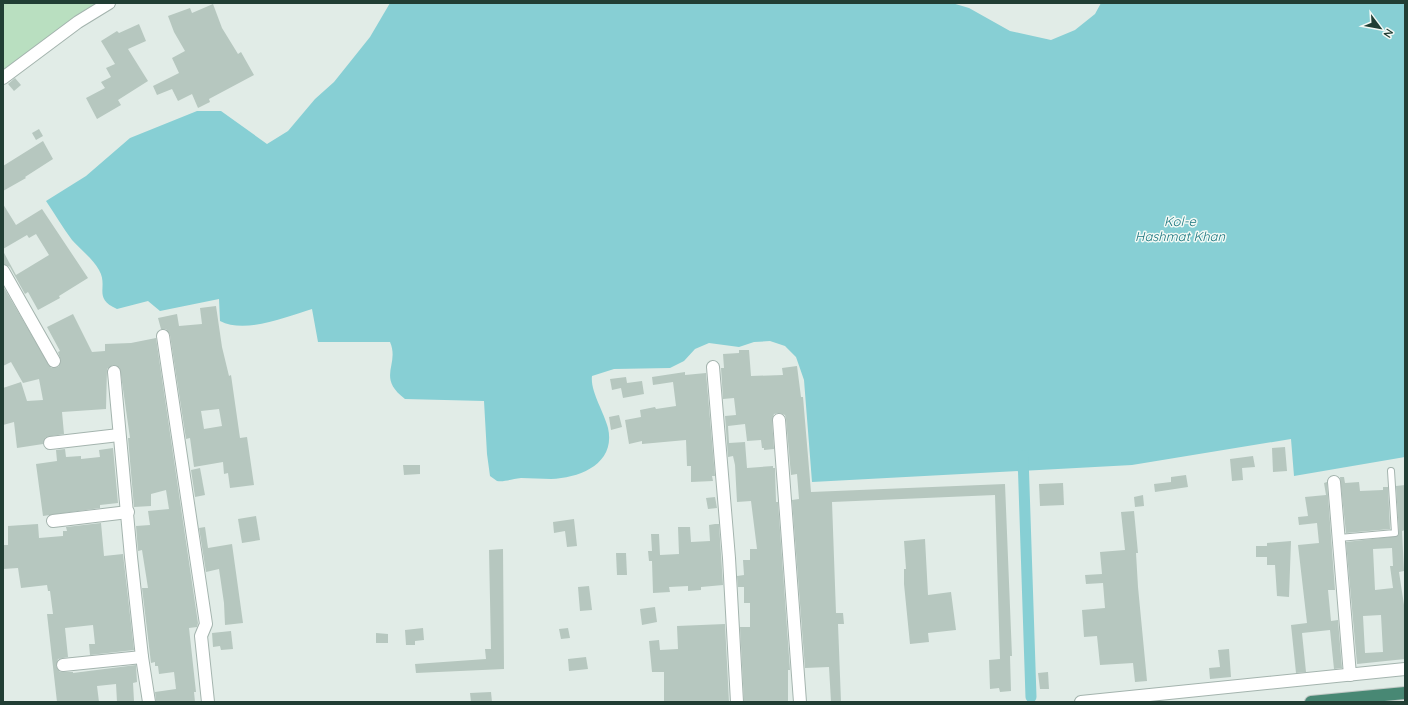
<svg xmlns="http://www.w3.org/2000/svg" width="1408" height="705" font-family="Quicksand,sans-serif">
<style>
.green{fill:#b9dfc0}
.water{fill:#87cfd4}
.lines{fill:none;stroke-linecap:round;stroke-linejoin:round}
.canal{stroke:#87cfd4;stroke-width:11}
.building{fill:#b6c7bf;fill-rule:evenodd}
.service-casing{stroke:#a4b4ae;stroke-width:8}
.minor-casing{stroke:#a4b4ae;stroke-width:14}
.tertiary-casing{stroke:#a4b4ae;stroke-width:14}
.trunk-casing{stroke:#c1c9c6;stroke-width:14}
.service{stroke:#fff;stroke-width:6}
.minor{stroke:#fff;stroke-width:12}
.tertiary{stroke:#fff;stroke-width:12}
.trunk{stroke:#488874;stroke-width:12}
.labels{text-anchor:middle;stroke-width:3;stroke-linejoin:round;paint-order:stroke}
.water-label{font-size:13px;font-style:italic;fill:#18747d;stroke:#f2f9f5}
</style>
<rect width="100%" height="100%" fill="#e1ece7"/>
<!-- green -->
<path class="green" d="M3,3h94l-94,67z"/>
<!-- water -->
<path class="water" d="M390,3h562l17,5 41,23 41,9 24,-10 20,-16 6,-11h304v454l-111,19 -3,-37 -159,26 -320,17 -8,-102 -8,-23 -11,-11 -15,-5 -16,1 -15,5 -30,-4 -14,6 -11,12 -14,7 -56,1 -22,7c-2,15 12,36 16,52 8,35 -27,50 -57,51 -10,0 -20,-1 -30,-1 -9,1 -16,4 -24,3l-7,-5 -3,-22 -3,-53 -79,-2c-29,-22 -5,-34 -15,-57h-72l-6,-33c-26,8 -67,25 -92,12l-1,-22 -59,12 -12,-10 -31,8c-25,-11 -8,-22 -18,-39 -6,-11 -18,-20 -27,-30 -9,-12 -17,-26 -26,-39l40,-25 44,-38 67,-27h24l46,33 21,-13 27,-32 19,-17 36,-45z"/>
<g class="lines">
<!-- canal -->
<path class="canal" d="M1023,456l8,241"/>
</g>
<!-- building -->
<g class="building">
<path d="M213,4l9,24 16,26 3,-2 13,23 -45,24 1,3 -12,6 -6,-14 -14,7 -6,-12 -15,6 -4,-9 26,-13 -7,-15 13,-7 -11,-19 -6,-16 22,-8 2,5z"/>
<path d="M139,24l7,17 -18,8 20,32 -30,19 3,5 -24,14 -11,-21 19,-10 -4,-6 10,-5 -5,-9 9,-4 -14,-23 16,-10 2,2z"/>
<path d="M15,78l6,7 -7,6 -6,-7z"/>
<path d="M39,129l4,7 -7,4 -4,-7z"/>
<path d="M43,141l10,18 -28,18 1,1 -23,13v-25z"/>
<path d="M3,204l13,21 26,-16 46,69 -29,18 1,2 -22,12 -10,-18 -3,2 -15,-27 -7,-3v-13l13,24 33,-20 -13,-21 -7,4 -2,-3 -24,14z"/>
<path d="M3,286l48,82 7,-1 3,-6 -3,-9 2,-1 -13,-24 26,-13 19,38 13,-1v-7l26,-1 25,-5 42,285 -1,4 -8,1 7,64h-2l1,10h-39l-1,-10 21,-3 -2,-17 -15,2 -1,-8h-3v-4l-4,1 -9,-75h6l-6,-38 -4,1 -2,-25 14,-1 -2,-14 21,-2 -3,-19 -15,4v12l-17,1 -6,-69h2l-10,-70 -7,-3 -6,4 -1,40 -44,3 2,22 -18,3 -3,7 -26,4 -3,-26 -11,3v-37l18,-6 6,19 16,-1 -4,-21 -16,4 -12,-21 -8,4z"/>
<path d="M216,306l6,41 7,29 2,-1 9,63 7,-1 7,48 -24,3 -2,-15 -4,1 -1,-12 -29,5 -4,-29 -4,1 -16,-104 -4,-6h-5l-3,-11 19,-4 2,12 23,-2 -2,-16zM219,409l3,17 -18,3 -3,-18z"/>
<path d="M739,350h10l2,26 32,-1 -1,-7 15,-2 4,31h2l8,95 194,-8 7,172h-2l1,35 -11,1 -1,-4 -9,1 -1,-29 11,-1 -5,-164 -163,7 4,111h7l1,11h-6l3,78h-10l-2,-35 -24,1 -13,-168 7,-1 -2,-25 -6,1 -5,-56 -1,-4 -6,-2 -5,1 -2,6 2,29 -10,1v-2h-2l-1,-8 -14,1 -2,-17 -17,2 1,17 16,-1 2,26 26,-2v2h2l1,34h2l12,168h-2v31l-44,1 -4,-75h10v-24h-6v-16h-6l-1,-11 7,-1 -1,-15h7v-11h7l-6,-48 -14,1 -2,-37 -2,-9 -5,1 -3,-41 11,-1 -2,-17 -11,1 -2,-31h3l-1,-14 16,-1z"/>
<path d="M685,372v3l21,-2 9,103h-3l1,5 -22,1v-16h-4l-1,-26 -44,4v-3l-13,3 -4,-24 16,-3 -1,-7 15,-3 1,2 20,-3 -3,-24 -20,3 -1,-8z"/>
<path d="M626,377l1,6 15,-2 2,13 -21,4 -2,-10 -9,2 -2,-11z"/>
<path d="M619,415l3,12 -11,3 -2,-13z"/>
<path d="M1285,447l2,24 -14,1 -1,-24z"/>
<path d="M113,448l5,55 -18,2v3l-57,8 -7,-52 21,-3 -1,-11 9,-1 1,8 15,-1v3l19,-2 -1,-7z"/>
<path d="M1253,456l2,11 -13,1 1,12 -11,1 -2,-22z"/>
<path d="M403,465h17v9l-16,1z"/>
<path d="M200,468l5,27 -10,2 -4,-27z"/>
<path d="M1186,475l2,12 -33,5 -1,-8 17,-2v-5z"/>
<path d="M1340,477h4l1,6 14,-1 1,9 23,-1v-3h5l2,42 -44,4z"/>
<path d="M1327,482l8,108h-7l3,31 7,-1 4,48 -8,1 -4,-39 -28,3 4,39 -10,1 -5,-48 16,-2 -9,-78 21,-2 -2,-20 -18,2 -1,-8 10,-1 -3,-19 21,-2 -2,-12z"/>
<path d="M1063,483l1,22 -24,1 -1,-22z"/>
<path d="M1405,485v45l-3,1 2,40 -5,1 5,33 1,54 -48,5 -11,-122 52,-6 1,-3 -3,-47zM1392,548l1,18h-3l3,22 -18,2 -2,-41zM1381,615l2,37 -18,1 -2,-37z"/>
<path d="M1143,495l1,11 -9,1 -1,-10z"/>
<path d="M715,497l2,11 -9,1 -2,-11z"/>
<path d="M1134,511l4,42h-2l2,34 9,94 -12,1 -2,-19 -33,2 -3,-29 -13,1 -2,-27 23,-2 -2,-25 -17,1 -1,-9 17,-1 -2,-22 25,-2 -4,-38z"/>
<path d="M256,516l4,24 -18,3 -4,-24z"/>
<path d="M574,519l3,27 -10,1 -2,-16 -11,2 -1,-11z"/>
<path d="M101,523l3,33 19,-2 11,96 -44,5 -1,-11h6l-2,-19 -28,3 3,29 -10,2 -2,7 4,6h13v1l63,-8 1,17 -4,1 1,18 -17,1 -1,-18 -19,2 2,16h-42l-10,-88h6l-3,-23h-2l-1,-6 -26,3 -3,-20 -15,1v-24h5v-19l30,-2 1,14 24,-2v-5h4l-1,-4z"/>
<path d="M715,524h4l4,61 -22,2v3l-13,1v-5l-19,1 1,5 -17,1 -1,-32h-3l-1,-10h4l-1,-17h8l1,21 19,-1 -1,-27h12l1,15 19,-1 -1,-16z"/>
<path d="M205,527l3,21 24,-4 11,79 -18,2 -1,-22 -5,-34 -13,3 -7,-44z"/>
<path d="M925,539l3,56 23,-3 5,38 -28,3 1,9 -19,2 -6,-60v-15h2l-2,-28z"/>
<path d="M1291,541l-2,56 -12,-1 -2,-31h-8v-8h-11v-11h11v-3z"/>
<path d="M503,549l1,120 -88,4 -1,-9 71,-5 -1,-10h6l-2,-99z"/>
<path d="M616,553h10l1,22h-10z"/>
<path d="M589,586l3,24 -12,1 -2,-24z"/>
<path d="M655,607l2,15 -15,3 -2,-16z"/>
<path d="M725,624l4,78h-65v-30h-12l-3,-31 10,-1 1,10 18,-1 -1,-23z"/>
<path d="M423,628l1,12 -9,1v4h-9l-1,-15z"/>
<path d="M568,628l2,10 -9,1 -2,-10z"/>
<path d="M231,631l2,18 -12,1 -1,-4 -7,1 -1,-14z"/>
<path d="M376,633l12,1v9h-12z"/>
<path d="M1229,649l2,28 -21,2 -1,-11 11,-1 -2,-17z"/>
<path d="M586,657l2,12 -19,2 -1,-12z"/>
<path d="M1048,672l1,17h-9l-2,-16z"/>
<path d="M491,692l1,10h-21l-1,-9z"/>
</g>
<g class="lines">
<defs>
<path id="service" d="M1339,538l56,-5 -4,-62"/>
<g id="minor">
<path d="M3,271l51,90"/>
<path d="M163,336l43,288 -5,12 7,66"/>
<path d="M713,367l16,191 8,144"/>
<path d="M114,372l17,185 11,100 7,45"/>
<path d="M779,420l21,282"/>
<path d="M50,443l69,-8"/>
<path d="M1334,482l16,193"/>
<path d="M53,521l75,-9"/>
<path d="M63,665l79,-8"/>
</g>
<g id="tertiary">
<path d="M3,78l75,-56 31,-19"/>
<path d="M1081,702l324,-33"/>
</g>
<path id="trunk" d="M1311,702l94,-9"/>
</defs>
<!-- service casing -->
<use href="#service" class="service-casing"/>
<!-- minor casing -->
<use href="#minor" class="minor-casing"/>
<!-- tertiary casing -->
<use href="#tertiary" class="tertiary-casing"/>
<!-- trunk casing -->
<use href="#trunk" class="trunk-casing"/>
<!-- service -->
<use href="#service" class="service"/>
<!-- minor -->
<use href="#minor" class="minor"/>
<!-- tertiary -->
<use href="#tertiary" class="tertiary"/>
<!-- trunk -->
<use href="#trunk" class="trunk"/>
</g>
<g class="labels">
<!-- water labels -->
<g class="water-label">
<text x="1180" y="226">Kol-e<tspan x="1180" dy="15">Hashmat Khan</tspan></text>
</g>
</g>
<!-- border -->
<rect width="1408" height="705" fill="none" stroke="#213e34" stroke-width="8"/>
<!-- north arrow -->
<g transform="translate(1380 28) rotate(122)" stroke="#f2f9f5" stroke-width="3" paint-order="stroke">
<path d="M0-3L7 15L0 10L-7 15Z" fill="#213e34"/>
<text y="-6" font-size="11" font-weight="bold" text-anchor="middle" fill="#213e34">N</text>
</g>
</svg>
